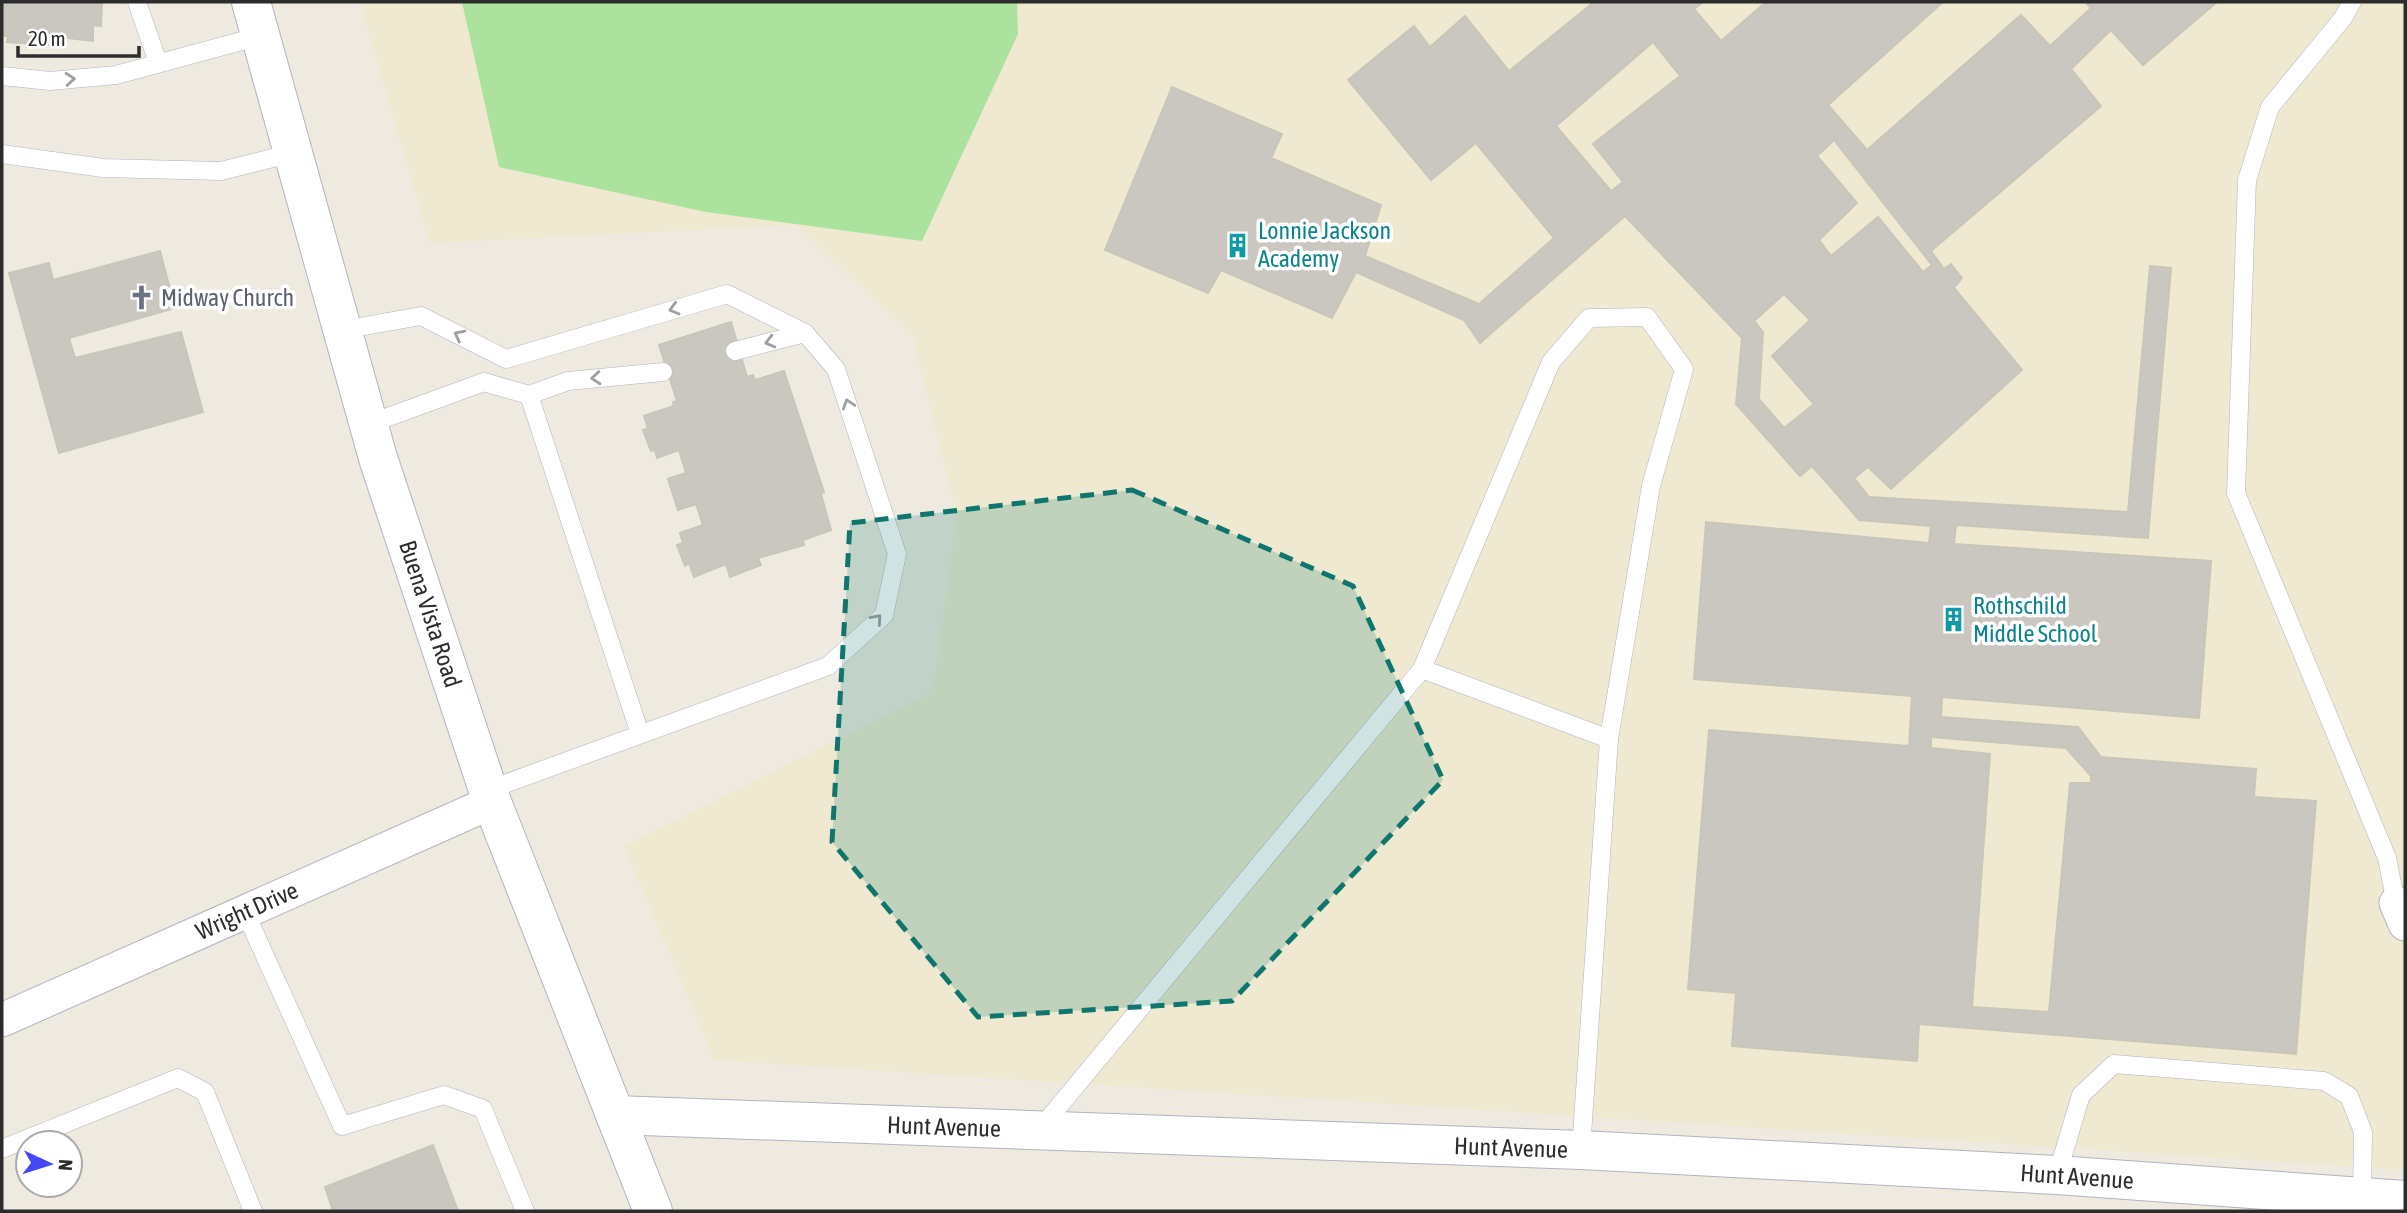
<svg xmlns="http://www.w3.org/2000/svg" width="2407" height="1213" font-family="'Asap Condensed',sans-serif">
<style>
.education{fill:#eee9d0}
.green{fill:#aae29e}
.building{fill:#c9c7bf;stroke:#c9c6b9;stroke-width:2;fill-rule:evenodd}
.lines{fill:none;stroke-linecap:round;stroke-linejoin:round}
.lane-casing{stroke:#b3b3bf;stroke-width:19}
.street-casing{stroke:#b3b3bf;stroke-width:35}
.secondary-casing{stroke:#b3b3bf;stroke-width:40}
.lane{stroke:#fff;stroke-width:18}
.street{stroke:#fff;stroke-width:33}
.secondary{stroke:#fff;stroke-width:38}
.oneway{stroke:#a0a0a0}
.marked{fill:#0f766e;fill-opacity:0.2;stroke:#0f766e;stroke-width:5;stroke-dasharray:14 9;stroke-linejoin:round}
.labels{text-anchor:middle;stroke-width:7;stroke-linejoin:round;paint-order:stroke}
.culture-label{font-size:24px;fill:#0d838f;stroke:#fff;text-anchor:start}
.worship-label{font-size:24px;fill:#5b616d;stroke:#fff;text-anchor:start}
.street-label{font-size:24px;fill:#2c2c2c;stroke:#fff}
</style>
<rect width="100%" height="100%" fill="#eeeadf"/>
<!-- education -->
<path class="education" d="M360,2h2045v1168l-1690,-110 -91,-214 309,-155 24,-177 -44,-179 -117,-110 -366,18z"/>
<!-- green -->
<path class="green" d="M462,2h555l1,32 -96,207 -216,-29 -207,-45z"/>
<!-- building -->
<g class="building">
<path d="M2,2h100l-1,24 -8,-1v16l-44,-5 -1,9 -41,-3 1,-6h-6z"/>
<path d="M1594,2h109l-9,7 27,32 45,-39h177l-115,103 39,45 154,-135 29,31 41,-38 -6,-6h132l-74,63 -32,-35 -40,39 30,37 -170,145 13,18 7,-5 11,14 -8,10 68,82 -131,119 -23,-22 -32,26 -24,-27 -12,10 -64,-72 6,-66 -117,-122 -145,127 -16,-23 -108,-48 -24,46 -111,-48 -13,23 -103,-43 67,-163 110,47 -11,24 110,47 -16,51 114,48 75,-66 -78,-95 -45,37 -83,-100 66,-54 16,21 35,-31 44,55zM1653,42l27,34 -87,68 30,38 -12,9 -55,-65zM1834,140l98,125 -9,7 -45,-55 -47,39 -12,-16 38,-37 -40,-47zM1784,294l26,26 -38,36 42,48 -30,24 -25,-29 4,-67 -9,-11z"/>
<path d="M160,251l15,57 -106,30 6,20 106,-26 22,80 -144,41 -50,-180 40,-10 4,17z"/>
<path d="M2150,266l21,2 -23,270 -192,-13 -2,19 257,17 -12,157 -257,-21 -1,20 137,10 23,30 155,12 -2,28 62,4 -20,253 -377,-30 -2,37 -185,-15 4,-53 -48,-4 21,-259 200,16 3,-50 -218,-17 12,-157 223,21 2,-17 -72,-6 -23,-27 18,-15 15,19 259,15zM1931,737l135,11 25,28v7h-21l-21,229 -77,-5 18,-253 -59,-6z"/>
<path d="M731,322l16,55 6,-2 2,5 29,-9 40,121 -3,2 10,36 -28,10 1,5 -46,13 3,7 -31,12 -4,-13 -32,13 -5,-14 -4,3 -8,-21 6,-2 -3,-10 23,-8 -7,-21 -18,6 -10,-31 18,-6 -7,-23 -22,8 -2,-8 -4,1 -8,-21 5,-2 -4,-12 30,-10 -1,-4 4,-1 -18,-56z"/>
<path d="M433,1145l25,66h-125l-8,-24z"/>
</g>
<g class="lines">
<defs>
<g id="lane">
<path d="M137,2l21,61"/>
<path d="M2352,2l-9,16 -73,89 -23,73 -11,313 151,365 9,45"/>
<path d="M2,76l48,5 66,-6 144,-39"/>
<path d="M2,154l101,14 118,3 72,-18"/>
<path d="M342,330l79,-14 85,43 221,-65 78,39 31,36 61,185 -13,61 -56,51 -340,124"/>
<path d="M735,351l70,-18"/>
<path d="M529,395l111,339"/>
<path d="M369,424l115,-42 45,13 39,-14 95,-9"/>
<path d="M1422,669l187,70"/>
<path d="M245,912l97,214 102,-31 39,14 42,102"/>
<path d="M1040,1129l382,-460 129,-307 38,-44 58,-1 37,52 -33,117 -42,253 -28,411"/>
<path d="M2,1149l176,-71 27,14 48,119"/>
<path d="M2057,1175l24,-80 33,-31 210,17 25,15 14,36 -1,65"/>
</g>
<g id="street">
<path d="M2396,903l9,21"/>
<path d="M2,1020l490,-218"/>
</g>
<g id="secondary">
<path d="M251,2l127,456 114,344 161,409"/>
<path d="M615,1115l966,35 476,25 348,25"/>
</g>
</defs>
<!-- lane casing -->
<use href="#lane" class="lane-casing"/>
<!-- street casing -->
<use href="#street" class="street-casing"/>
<!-- secondary casing -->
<use href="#secondary" class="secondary-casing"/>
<!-- lane -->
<use href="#lane" class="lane"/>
<!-- street -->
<use href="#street" class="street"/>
<!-- secondary -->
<use href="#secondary" class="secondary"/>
</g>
<!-- one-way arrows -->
<defs><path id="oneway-chevron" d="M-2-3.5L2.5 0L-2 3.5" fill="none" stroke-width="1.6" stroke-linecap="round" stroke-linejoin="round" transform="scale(1.75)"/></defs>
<g class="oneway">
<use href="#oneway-chevron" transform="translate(70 79) rotate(-5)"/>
<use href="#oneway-chevron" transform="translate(674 309) rotate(164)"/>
<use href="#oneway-chevron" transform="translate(459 335) rotate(-153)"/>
<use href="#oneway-chevron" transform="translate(770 342) rotate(165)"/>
<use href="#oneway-chevron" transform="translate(596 378) rotate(175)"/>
<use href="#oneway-chevron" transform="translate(848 404) rotate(-108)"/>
<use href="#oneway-chevron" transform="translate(877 619) rotate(-49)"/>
</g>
<!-- marked area -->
<path class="marked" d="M1132,490l221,96 90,194 -211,221 -254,16 -146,-175 18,-319z"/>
<!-- icons -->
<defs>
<symbol id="building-bare" viewBox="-9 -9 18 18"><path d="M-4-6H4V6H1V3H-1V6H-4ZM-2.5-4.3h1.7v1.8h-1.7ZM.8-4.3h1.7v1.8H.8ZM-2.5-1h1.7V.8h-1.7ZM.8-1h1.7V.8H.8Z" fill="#0f9aa8" stroke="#fff" stroke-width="2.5" paint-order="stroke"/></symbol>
<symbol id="church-bare" viewBox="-9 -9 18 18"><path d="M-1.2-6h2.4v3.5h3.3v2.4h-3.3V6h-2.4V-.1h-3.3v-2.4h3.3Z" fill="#6b7280" stroke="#fff" stroke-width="2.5" paint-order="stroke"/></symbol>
</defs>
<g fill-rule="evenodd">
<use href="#building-bare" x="1220" y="228" width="35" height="35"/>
<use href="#church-bare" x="124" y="280" width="35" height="35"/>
<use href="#building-bare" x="1936" y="602" width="35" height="35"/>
</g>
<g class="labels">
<!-- culture labels -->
<g class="culture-label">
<text x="1258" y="239">Lonnie Jackson<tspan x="1258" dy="28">Academy</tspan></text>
<text x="1973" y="614">Rothschild<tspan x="1973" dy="28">Middle School</tspan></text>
</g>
<!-- worship labels -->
<g class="worship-label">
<text x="161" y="306">Midway Church</text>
</g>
<!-- street labels -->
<g class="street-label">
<text transform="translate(430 614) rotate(72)" y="8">Buena Vista Road</text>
<text transform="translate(247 911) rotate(-24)" y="8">Wright Drive</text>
<text transform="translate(944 1127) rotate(2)" y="8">Hunt Avenue</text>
<text transform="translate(1511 1148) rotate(2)" y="8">Hunt Avenue</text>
<text transform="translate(2077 1177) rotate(4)" y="8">Hunt Avenue</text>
</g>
</g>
<!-- border -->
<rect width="2407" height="1213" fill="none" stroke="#2c2c2c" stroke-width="7"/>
<!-- north arrow -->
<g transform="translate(49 1164) rotate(94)"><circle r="33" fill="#ffffff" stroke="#ababab" stroke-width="2"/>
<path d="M0-5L12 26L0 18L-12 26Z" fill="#4448f6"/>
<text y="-10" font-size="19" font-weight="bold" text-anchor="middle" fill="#2c2c2c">N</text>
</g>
<!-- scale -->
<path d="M18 46v10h121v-10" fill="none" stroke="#2c2c2c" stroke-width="3.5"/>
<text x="28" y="46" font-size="21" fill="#2c2c2c" stroke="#ffffff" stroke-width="5" paint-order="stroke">20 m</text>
</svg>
